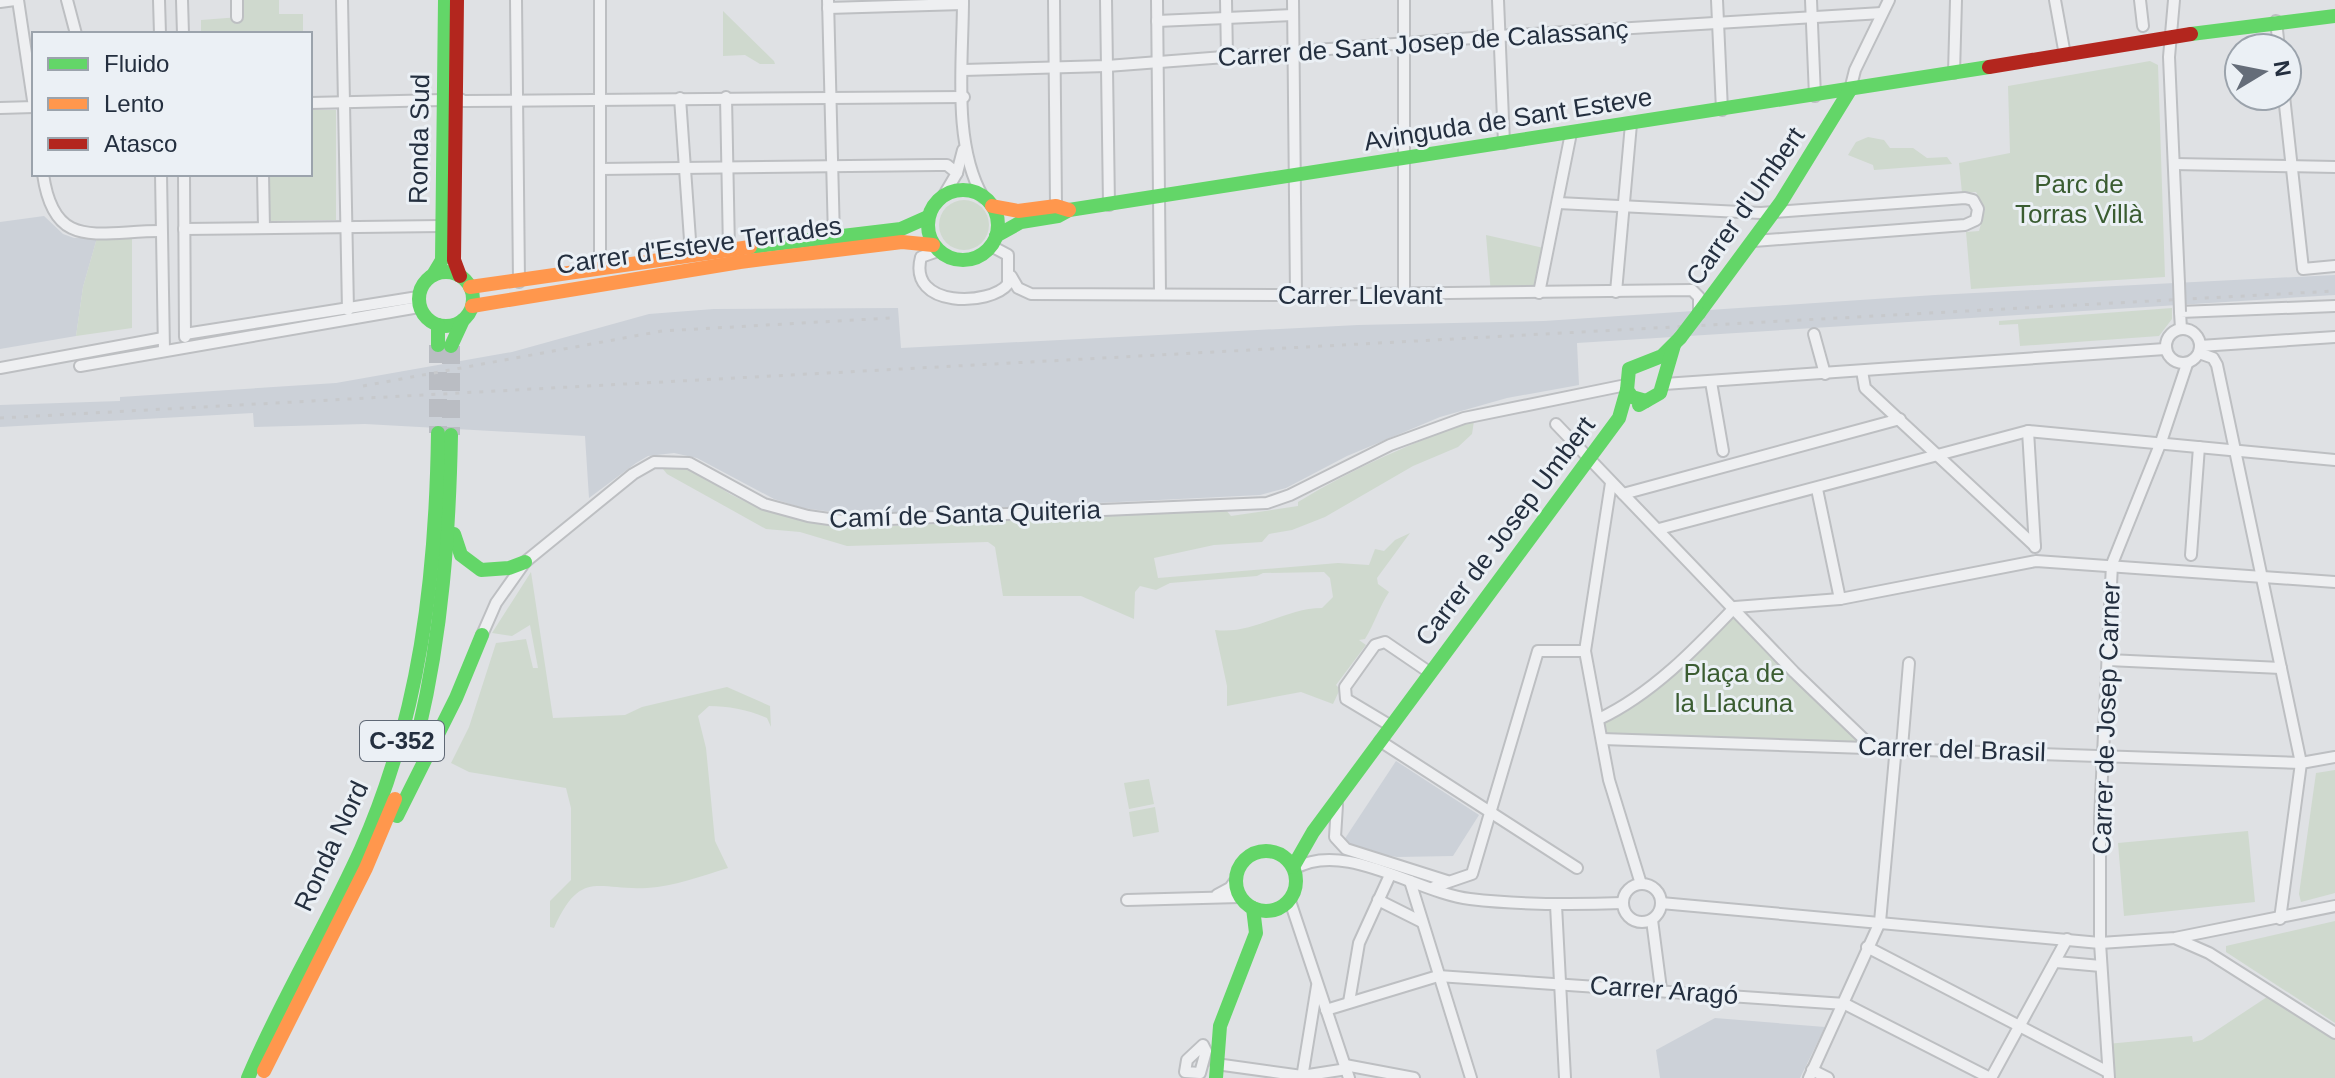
<svg xmlns="http://www.w3.org/2000/svg" width="2335" height="1078" font-family="Arial,sans-serif">
<style>
.built{fill:#ccd1d8}
.green{fill:#cfd9ce}
.lines{fill:none;stroke-linecap:round;stroke-linejoin:round}
.highway-tunnel{stroke:#babdc3;stroke-width:18;stroke-dasharray:18 9;stroke-linecap:butt}
.street-casing{stroke:#bdbfc2;stroke-width:14}
.street{stroke:#eeeff1;stroke-width:10}
.fast{stroke:#63d668;stroke-width:14}
.slow{stroke:#ff974d;stroke-width:14}
.jam{stroke:#b3261e;stroke-width:14}
.rail{stroke:#c7c9cc;stroke-width:3;stroke-dasharray:4 8;stroke-linecap:butt}
.street-bridge-casing{stroke:#bdbfc2;stroke-width:14;stroke-linecap:butt}
.street-bridge{stroke:#eeeff1;stroke-width:10}
.fast-bridge{stroke:#63d668;stroke-width:14}
.labels{text-anchor:middle;stroke-width:6;stroke-linejoin:round;paint-order:stroke}
.shield{fill:#ebf0f5;stroke:#606976;stroke-width:2}
.shield-label{font-size:24px;font-weight:bold;fill:#242f3f}
.street-label{font-size:26px;fill:#242f3f;stroke:#ebf0f5}
.park-label{font-size:26px;fill:#3a5c31;stroke:#ebf0f5}
</style>
<rect width="100%" height="100%" fill="#dfe1e4"/>
<!-- built -->
<g class="built">
<path d="M44,216l19,18 11,4h23l-14,49 -7,49 -76,13v-127z"/>
<path d="M2335,275v20l-758,48 2,42 -72,13 -67,19 -93,39 -61,32 -26,7 -405,20 -52,-7 -29,-9 -77,-41 -23,-5 -26,3 -12,7 -47,35 -4,-62 -220,-12 -111,3 -1,-14 -253,14v-22l120,-4v-4l216,-14 176,-31 137,-38 65,-5 184,-1 3,40 457,-23 186,-4 391,-26z"/>
<path d="M1396,761l83,54 -26,41 -56,1 -38,-7 -15,-10z"/>
<path d="M1715,1018l110,9 -25,51h-140l-4,-28z"/>
</g>
<!-- green -->
<g class="green">
<path d="M240,0h39v14h24v20h-102v-14l39,-3z"/>
<path d="M723,11l51,50 1,3h-15l-15,-9 -22,1z"/>
<path d="M2150,61l8,4 7,212 -194,12 -5,-57 13,-1 6,-22 -9,-17 -14,1 -3,-30 51,-10 -2,-67z"/>
<path d="M310,110h26v110l-67,1v-47h41z"/>
<path d="M1868,137l16,3 6,8h23l14,10 20,-1 5,7 -78,6 -1,-5 -25,-10 8,-13z"/>
<circle cx="964" cy="225" r="25"/>
<path d="M1486,235l62,14 -9,44 -48,1z"/>
<path d="M97,238h35v90l-56,8 7,-49z"/>
<path d="M2172,308v11l-13,17 -139,10 -2,-22 -19,1v-4z"/>
<path d="M1474,421l-2,13 -14,13 -45,19 -88,51 -33,13 -23,4 -7,8 -48,3 -60,13 4,20 180,-15 31,2 6,-16 9,2 11,-11 15,-7 -33,45 1,6 11,8c-10,15 -14,31 -24,47l-6,1 7,5 -30,40 4,4 -7,15 -32,-12 -74,14v-20l-12,-56c38,5 70,-22 107,-22l11,-11 -3,-19 -6,-6 -61,1 -6,3 -87,7 -14,7 -16,-4 -5,6 -1,27 -53,-23h-78l-8,-49 -7,-5 -141,4 -47,-14 -34,-3 -99,-55 -4,-5c22,-10 48,14 67,25 39,21 79,30 122,34l374,-18 5,6 67,-10v-4c56,-34 114,-60 176,-81z"/>
<path d="M531,572l22,146 72,-3 17,-8 85,-20 43,19 1,21 -4,-9c-18,-8 -38,-12 -58,-12l-11,10 8,32 9,93 13,27c-26,8 -53,18 -81,20 -49,3 -66,-20 -93,40l-4,-1v-26l21,-21v-72l-5,-20 -97,-16 -18,-9 18,-36 27,-84 30,-4 7,29h5l-8,-43 -18,11 -20,-3z"/>
<path d="M1735,607l135,138 -268,-6 -3,-20 22,-11z"/>
<path d="M2335,770v123l-34,9 -2,-8 17,-121z"/>
<path d="M1149,779l5,25 -25,5 -5,-26z"/>
<path d="M1155,807l4,25 -26,5 -4,-25z"/>
<path d="M2248,831l7,71 -131,14 -6,-73z"/>
<path d="M2335,921v102l-109,-71v-6z"/>
<path d="M2270,995l65,38v45h-226l-2,-34 85,-8 1,6 9,-2z"/>
</g>
<g class="lines">
<!-- highway-tunnel -->
<g class="highway-tunnel">
<path d="M438,345v88"/>
<path d="M451,346v89"/>
</g>
<defs>
<g id="street">
<path d="M67,0l9,34"/>
<path d="M159,0l1,34"/>
<path d="M182,0l1,34"/>
<path d="M237,0v17"/>
<path d="M342,0l6,310"/>
<path d="M516,0l3,282"/>
<path d="M600,0v268"/>
<path d="M828,0l6,238"/>
<path d="M963,0c0,62 -11,143 20,197"/>
<path d="M1054,0l2,206"/>
<path d="M1106,0l3,205"/>
<path d="M1157,0l3,294"/>
<path d="M1226,0l1,57"/>
<path d="M1293,0l3,295"/>
<path d="M1404,0v295"/>
<path d="M1498,0l6,143"/>
<path d="M1717,0l5,110"/>
<path d="M1811,0l4,96"/>
<path d="M2055,0l10,55"/>
<path d="M2140,0l3,26"/>
<path d="M2174,0l-5,57 10,226"/>
<path d="M0,2l15,-2"/>
<path d="M828,8l135,-4"/>
<path d="M1157,21l136,-6"/>
<path d="M2276,21l3,27"/>
<path d="M963,70l144,-4 392,-30 383,-23"/>
<path d="M1954,73l2,-73"/>
<path d="M1850,90l5,-20 34,-70"/>
<path d="M2284,96l19,173 32,-3"/>
<path d="M456,97l8,4 500,-4"/>
<path d="M726,97l3,153"/>
<path d="M680,98l11,156"/>
<path d="M310,103l133,-3"/>
<path d="M0,108l34,-1 -16,-107"/>
<path d="M2174,164l161,3"/>
<path d="M600,169l337,-4h10l10,8"/>
<path d="M43,174c11,78 54,57 118,57"/>
<path d="M161,174l3,177"/>
<path d="M184,174l1,163"/>
<path d="M263,174l1,54"/>
<path d="M944,195l13,-22 6,-23"/>
<path d="M1558,203l203,10 204,-15 8,2 5,9 -2,11 -11,5 -211,16"/>
<path d="M184,229l258,-3"/>
<path d="M938,251l-17,6c-14,52 70,49 87,27v-29l-17,-9"/>
<path d="M1011,276l7,12 13,6 265,1 396,-5 7,7v16"/>
<path d="M1616,292l15,-168"/>
<path d="M1539,293l32,-160"/>
<circle cx="2183" cy="346" r="17"/>
<path d="M2181,329l-1,-17 155,-6"/>
<path d="M185,334l233,-37"/>
<path d="M1814,334l11,40"/>
<path d="M2200,346l135,-9"/>
<path d="M2199,353l14,5 4,7 84,398 -21,156"/>
<path d="M80,366l339,-59"/>
<path d="M0,368l163,-30"/>
<path d="M1862,371l3,17 170,158"/>
<path d="M1711,382l12,69"/>
<path d="M1664,384l501,-35"/>
<path d="M1556,424l238,248 76,73"/>
<path d="M2028,431l7,116"/>
<path d="M1611,483l-26,168 24,129 32,104"/>
<path d="M1817,489l23,110"/>
<path d="M1623,494l277,-75"/>
<path d="M1659,529l369,-98 307,29"/>
<path d="M2191,555l8,-108"/>
<path d="M482,635l14,-32 29,-41 108,-88 21,-12 35,1 75,41 44,12 35,5 424,-18 23,-8 100,-50 74,-27 162,-33"/>
<path d="M2108,660l173,8"/>
<path d="M1599,719c53,-25 96,-70 136,-112l105,-8 196,-38 299,21"/>
<path d="M1391,726l-45,-27 -1,-12 30,-42 10,-3 44,30"/>
<path d="M1602,739l699,24 34,-6"/>
<path d="M1380,741l197,127"/>
<path d="M1902,747l7,-84"/>
<path d="M1337,805l-2,32 11,12 101,32"/>
<path d="M1294,869c50,-30 124,24 176,30 51,6 102,6 153,4"/>
<path d="M1410,881l61,197"/>
<circle cx="1642" cy="903" r="19"/>
<path d="M1434,887l38,-13 66,-223h47"/>
<path d="M1217,895l13,-7 5,-7"/>
<path d="M1127,900l113,-3"/>
<path d="M1378,900l44,22"/>
<path d="M1290,901l59,177"/>
<path d="M1661,903l439,40 75,-5 160,-32"/>
<path d="M1556,905l9,173"/>
<path d="M1652,920l9,69"/>
<path d="M2177,939l32,14 126,80"/>
<path d="M1867,947l241,125"/>
<path d="M2056,962l45,4"/>
<path d="M1349,1002l10,-59 31,-68"/>
<path d="M1326,1010l112,-34 407,28 145,74"/>
<path d="M1203,1045l3,6 -6,22 -15,-1 2,-12z"/>
<path d="M1216,1064l86,12 45,-7"/>
<path d="M1345,1065l69,13"/>
<path d="M1812,1070l16,8"/>
<path d="M1302,1078l15,-92"/>
<path d="M1809,1078l71,-156 16,-176"/>
<path d="M1991,1078l76,-139"/>
<path d="M2109,1078l-9,-135v-124l12,-255 49,-122 26,-78"/>
</g>
</defs>
<!-- street casing -->
<use href="#street" class="street-casing"/>
<!-- street -->
<use href="#street" class="street"/>
<!-- fast -->
<g class="fast">
<path d="M2191,34l144,-18"/>
<circle cx="963" cy="225" r="35"/>
<path d="M996,236l25,-14 37,-6 11,-6 920,-143"/>
<path d="M750,247l151,-18 27,-12"/>
<circle cx="446" cy="299" r="27"/>
<path d="M433,275l9,-15 3,-260"/>
<path d="M1699,313l82,-111 69,-112"/>
<path d="M438,325v20"/>
<path d="M451,346l12,-26"/>
<path d="M1646,401l-14,-4 -5,-7 2,-21 33,-13 18,-18"/>
<path d="M1639,405l21,-12 14,-48"/>
<path d="M454,534l7,21 20,15 28,-2 16,-6"/>
<path d="M419,729c23,-97 30,-194 32,-294"/>
<path d="M397,816l59,-118 26,-63"/>
<circle cx="1266" cy="881" r="30"/>
<path d="M1293,867l20,-35 306,-414 8,-28"/>
<path d="M248,1078c33,-79 78,-151 113,-229 59,-133 75,-272 77,-416"/>
<path d="M1216,1078l4,-52 36,-93 -3,-25"/>
</g>
<!-- slow -->
<g class="slow">
<path d="M992,206l26,5 38,-5 13,4"/>
<path d="M470,287l280,-40"/>
<path d="M472,306l268,-44 162,-20 31,3"/>
<path d="M264,1071l102,-203 29,-69"/>
</g>
<!-- jam -->
<g class="jam">
<path d="M457,0l-3,260 6,16"/>
<path d="M1989,67l202,-33"/>
</g>
<!-- rail -->
<g class="rail">
<path d="M363,386l299,-55 228,-13"/>
<path d="M0,418l2335,-127"/>
</g>
<defs>
<path id="street-bridge" d="M2179,283l1,29"/>
</defs>
<!-- street-bridge casing -->
<use href="#street-bridge" class="street-bridge-casing"/>
<!-- street-bridge -->
<use href="#street-bridge" class="street-bridge"/>
<!-- fast-bridge -->
<path class="fast-bridge" d="M1680,338l19,-25"/>
</g>
<g class="labels">
<!-- shield labels -->
<rect class="shield" x="360" y="721" width="84" height="40" rx="6"/>
<g class="shield-label">
<text x="402" y="749">C-352</text>
</g>
<!-- street labels -->
<g class="street-label">
<text transform="translate(1423 43) rotate(-4)" y="9">Carrer de Sant Josep de Calassanç</text>
<text transform="translate(1508 119) rotate(-9)" y="9">Avinguda de Sant Esteve</text>
<text transform="translate(419 139) rotate(-89)" y="9">Ronda Sud</text>
<text transform="translate(1745 206) rotate(-55)" y="9">Carrer d'Umbert</text>
<text transform="translate(699 245) rotate(-8)" y="9">Carrer d'Esteve Terrades</text>
<text x="1360" y="304">Carrer Llevant</text>
<text transform="translate(965 514) rotate(-2)" y="9">Camí de Santa Quiteria</text>
<text transform="translate(1505 531) rotate(-53)" y="9">Carrer de Josep Umbert</text>
<text transform="translate(2106 718) rotate(-88)" y="9">Carrer de Josep Carner</text>
<text transform="translate(1952 749) rotate(2)" y="9">Carrer del Brasil</text>
<text transform="translate(331 846) rotate(-65)" y="9">Ronda Nord</text>
<text transform="translate(1664 990) rotate(4)" y="9">Carrer Aragó</text>
</g>
<!-- park labels -->
<g class="park-label">
<text x="2079" y="193">Parc de<tspan x="2079" dy="30">Torras Villà</tspan></text>
<text x="1734" y="682">Plaça de<tspan x="1734" dy="30">la Llacuna</tspan></text>
</g>
</g>
<!-- legend -->
<rect x="32" y="32" width="280" height="144" fill="#ebf0f5" stroke="#9ba3ac" stroke-width="2"/>
<rect x="48" y="58" width="40" height="12" fill="#63d668" stroke="#9ba3ac" stroke-width="2"/>
<text x="104" y="72" font-size="24" fill="#242f3f">Fluido</text>
<rect x="48" y="98" width="40" height="12" fill="#ff974d" stroke="#9ba3ac" stroke-width="2"/>
<text x="104" y="112" font-size="24" fill="#242f3f">Lento</text>
<rect x="48" y="138" width="40" height="12" fill="#b3261e" stroke="#9ba3ac" stroke-width="2"/>
<text x="104" y="152" font-size="24" fill="#242f3f">Atasco</text>
<!-- north arrow -->
<g transform="translate(2263 72) rotate(80)"><circle r="38" fill="#ebf0f5" stroke="#9ba3ac" stroke-width="2"/>
<path d="M0-6L14 30L0 20L-14 30Z" fill="#656d79"/>
<text y="-12" font-size="22" font-weight="bold" text-anchor="middle" fill="#242f3f">N</text>
</g>
</svg>
